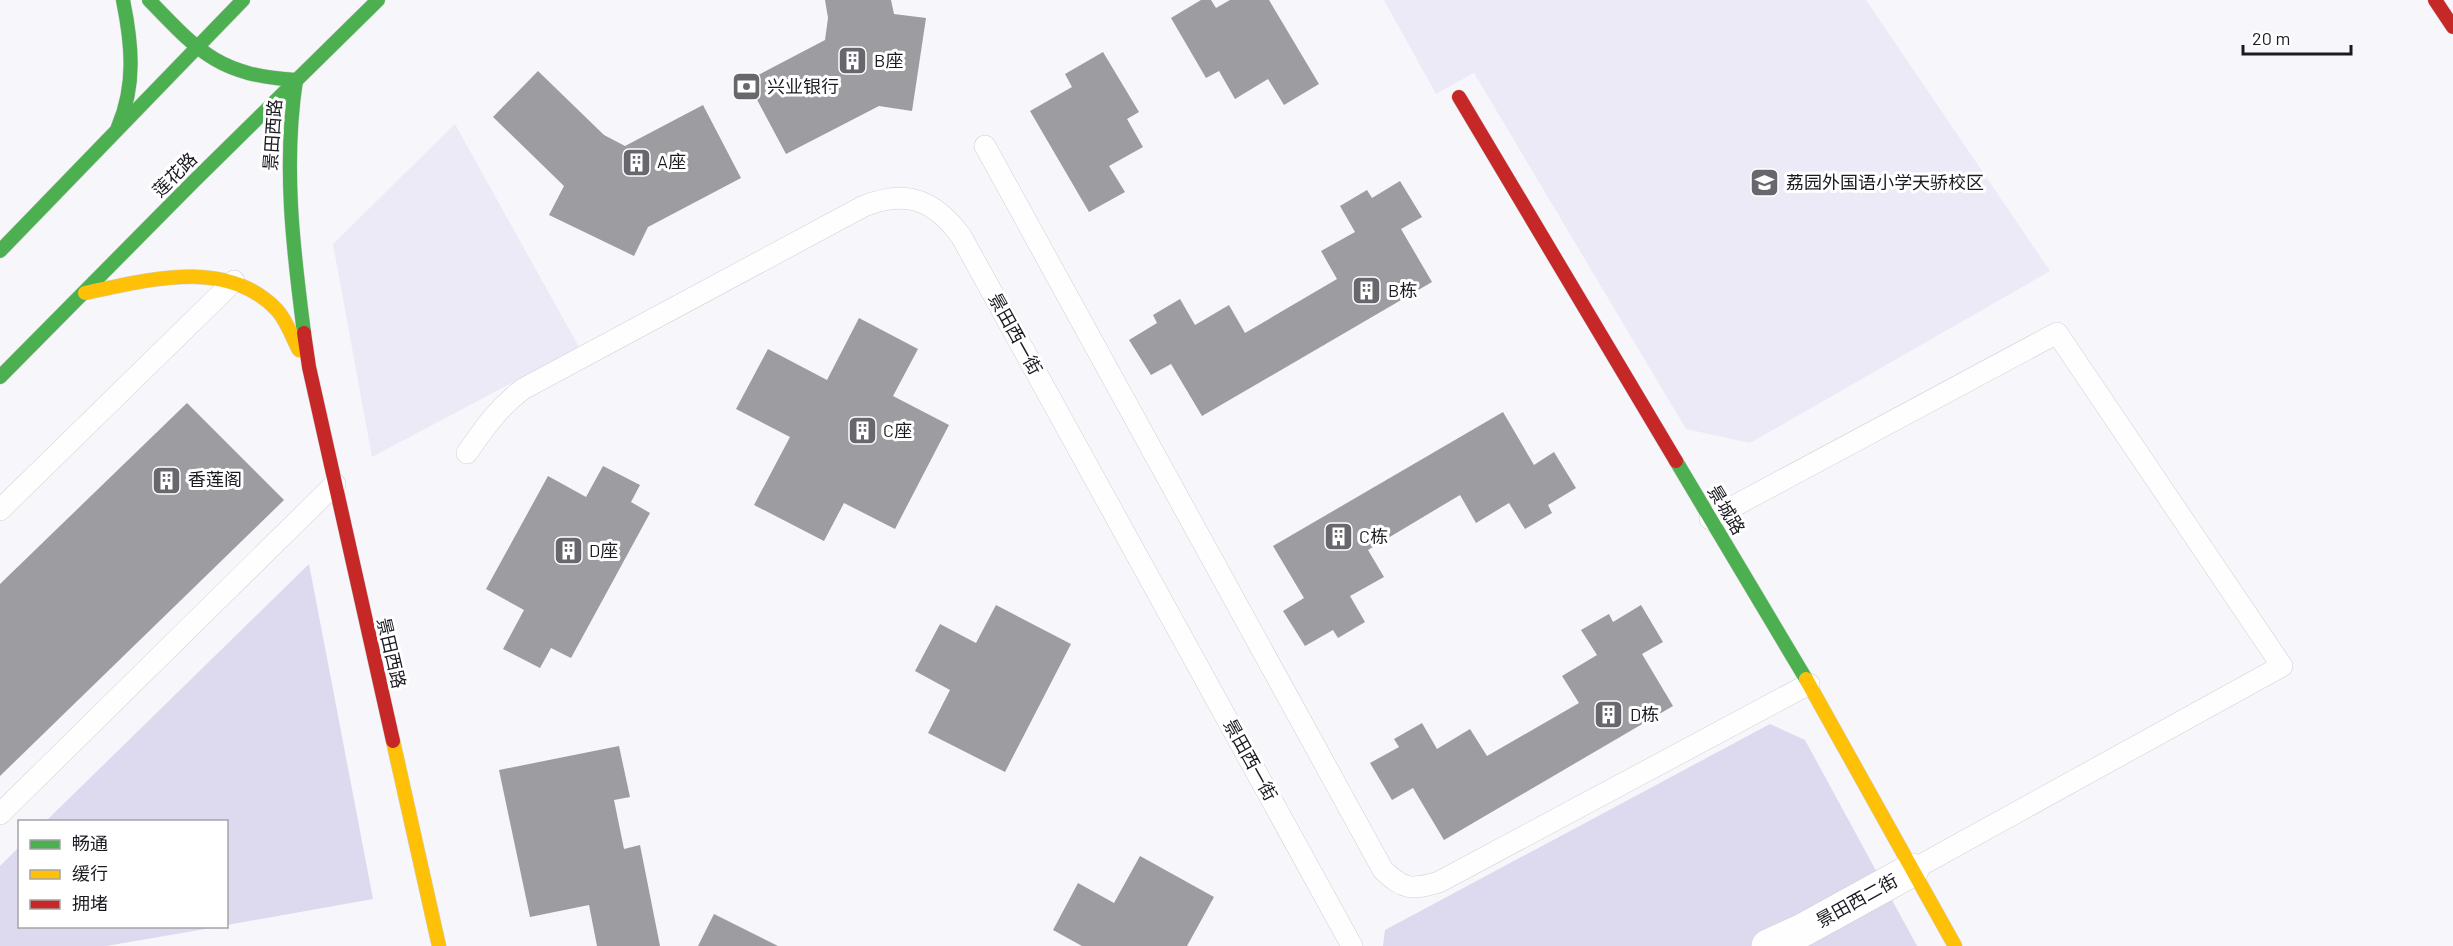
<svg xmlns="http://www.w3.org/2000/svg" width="2453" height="946" font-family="Barlow,'Noto Sans SC',sans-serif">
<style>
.built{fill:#eceaf7}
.green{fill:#ddd9ef}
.building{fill:#9d9ca1}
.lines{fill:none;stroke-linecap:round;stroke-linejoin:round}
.lane-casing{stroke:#d1d0d5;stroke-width:22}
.street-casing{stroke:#d1d0d5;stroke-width:34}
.fast-casing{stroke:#d1d0d5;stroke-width:15}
.slow-casing{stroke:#d1d0d5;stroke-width:15}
.jam-casing{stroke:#d1d0d5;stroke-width:15}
.lane{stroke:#fefefe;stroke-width:21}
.street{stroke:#fefefe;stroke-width:33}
.fast{stroke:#4caf50;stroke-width:14}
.slow{stroke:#ffc107;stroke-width:14}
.jam{stroke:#c62828;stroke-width:14}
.labels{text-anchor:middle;stroke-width:6;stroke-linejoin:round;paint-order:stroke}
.poi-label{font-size:18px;fill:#1c1a21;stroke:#fff;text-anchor:start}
.street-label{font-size:18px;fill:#1c1a21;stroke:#fff}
</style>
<rect width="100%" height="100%" fill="#f6f6fb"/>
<!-- built -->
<g class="built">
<path d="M1384,0h482l184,271 -300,172 -64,-14 -212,-356 -38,21z"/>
<path d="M455,124l124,223 -207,110 -39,-213z"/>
</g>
<!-- green -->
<g class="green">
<path d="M309,564l64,335 -146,26 -1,-103 -180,-1z"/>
<path d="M1770,724l35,16 112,206h-534l2,-16z"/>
<path d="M19,847l1,79 197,1 -111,19h-106v-80z"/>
</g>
<!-- building -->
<g class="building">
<path d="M825,0h66l3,14 32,4 -14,93 -33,-5 -93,48 -39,-73 78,-41 3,-22z"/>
<path d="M1201,0h10l5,8 14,-8h39l50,84 -35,21 -16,-26 -33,20 -16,-28 -13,7 -35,-60z"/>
<path d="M1103,52l36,60 -12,7 16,28 -34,19 16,26 -36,20 -59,-101 42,-24 -7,-13z"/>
<path d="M538,71l66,64 21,11 78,-41 38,73 -93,49 -14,29 -85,-41 15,-29 -71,-69z"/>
<path d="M1400,181l22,36 -21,12 31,53 -230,134 -31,-52 -20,11 -22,-35 28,-17 -4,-8 27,-16 15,26 34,-20 16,28 92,-54 -16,-28 34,-19 -15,-26 27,-16 5,8z"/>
<path d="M859,318l59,31 -25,47 56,29 -54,104 -51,-26 -20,38 -70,-36 36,-68 -54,-28 32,-60 59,31z"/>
<path d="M187,403l97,97 -284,276v-192z"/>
<path d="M1503,412l31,53 20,-13 22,36 -28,17 4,8 -27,16 -16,-26 -33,20 -16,-28 -92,55 16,27 -34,19 15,26 -27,16 -5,-8 -28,16 -22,-35 21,-13 -31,-52z"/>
<path d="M603,466l37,19 -9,17 19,11 -79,145 -20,-10 -11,20 -37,-19 21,-39 -38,-21 62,-113 38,21z"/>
<path d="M996,605l75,39 -66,128 -77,-39 22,-43 -35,-19 25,-47 36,19z"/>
<path d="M1641,605l22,37 -21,12 31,52 -229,134 -31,-52 -21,12 -22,-37 29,-16 -5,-8 28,-16 15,26 33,-20 17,27 92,-53 -17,-27 35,-21 -16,-25 28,-16 4,8z"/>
<path d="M619,746l11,51 -16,3 10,49 16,-4 20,101h-63l-8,-41 -59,12 -31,-147z"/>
<path d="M1140,856l74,41 -27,49h-105l-29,-16 25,-47 36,20z"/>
<path d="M714,914l64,32h-80z"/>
</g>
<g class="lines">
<defs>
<g id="lane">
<path d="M985,146l398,724c21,20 28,20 56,12l370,-198"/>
<path d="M467,453c18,-26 31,-45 56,-64l341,-183c43,-17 70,-6 97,30l391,710"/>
<path d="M0,510l234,-229"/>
<path d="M1710,519l347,-186 225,333 -370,204"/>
<path d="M0,814l335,-330"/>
</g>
<path id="street" d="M1768,946l35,-16 109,-60"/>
<g id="fast">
<path d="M149,0c51,53 70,75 147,80 -13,85 -3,168 8,253"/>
<path d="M118,127c18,-42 14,-83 5,-127"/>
<path d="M0,251l243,-251"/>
<path d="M0,377l193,-195 185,-182"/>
<path d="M1676,461l130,218"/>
</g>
<g id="slow">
<path d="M85,293c62,-13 142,-36 192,17 10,11 15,27 22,40"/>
<path d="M1806,679l149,267"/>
<path d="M393,741l46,205"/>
</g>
<g id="jam">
<path d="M2435,0l18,27"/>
<path d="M1459,97l217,364"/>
<path d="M304,333l5,34 84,374"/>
</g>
</defs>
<!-- lane casing -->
<use href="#lane" class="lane-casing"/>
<!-- street casing -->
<use href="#street" class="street-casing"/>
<!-- fast casing -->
<use href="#fast" class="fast-casing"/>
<!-- slow casing -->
<use href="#slow" class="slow-casing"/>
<!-- jam casing -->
<use href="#jam" class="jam-casing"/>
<!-- lane -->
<use href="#lane" class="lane"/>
<!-- street -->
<use href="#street" class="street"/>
<!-- fast -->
<use href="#fast" class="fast"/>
<!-- slow -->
<use href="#slow" class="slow"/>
<!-- jam -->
<use href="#jam" class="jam"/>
</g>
<!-- icons -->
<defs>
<symbol id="building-square" viewBox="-11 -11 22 22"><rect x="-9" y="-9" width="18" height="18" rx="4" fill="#68676d" stroke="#fff"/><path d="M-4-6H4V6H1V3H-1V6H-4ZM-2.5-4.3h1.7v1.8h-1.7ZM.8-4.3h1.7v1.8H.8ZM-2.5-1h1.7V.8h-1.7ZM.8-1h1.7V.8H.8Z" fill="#fff"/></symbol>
<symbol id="bank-square" viewBox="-11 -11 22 22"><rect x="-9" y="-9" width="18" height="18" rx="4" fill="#68676d" stroke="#fff"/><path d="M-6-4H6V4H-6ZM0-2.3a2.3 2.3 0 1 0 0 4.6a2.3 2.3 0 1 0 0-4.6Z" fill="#fff"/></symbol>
<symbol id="school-square" viewBox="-11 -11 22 22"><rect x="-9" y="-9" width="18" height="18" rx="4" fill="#68676d" stroke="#fff"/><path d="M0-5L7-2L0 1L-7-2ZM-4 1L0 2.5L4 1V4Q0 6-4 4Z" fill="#fff"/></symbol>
</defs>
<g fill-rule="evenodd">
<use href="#building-square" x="836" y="44" width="33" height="33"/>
<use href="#bank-square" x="730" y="70" width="33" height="33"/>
<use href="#building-square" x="620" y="146" width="33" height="33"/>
<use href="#school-square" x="1748" y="166" width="33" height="33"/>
<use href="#building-square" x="1350" y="274" width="33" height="33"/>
<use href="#building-square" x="846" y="414" width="33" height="33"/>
<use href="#building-square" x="150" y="464" width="33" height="33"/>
<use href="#building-square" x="1322" y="520" width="33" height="33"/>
<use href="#building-square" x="552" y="534" width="33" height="33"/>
<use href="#building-square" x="1592" y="698" width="33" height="33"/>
</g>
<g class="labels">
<!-- poi labels -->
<g class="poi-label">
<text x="874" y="67">B座</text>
<text x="767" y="93">兴业银行</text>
<text x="657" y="168">A座</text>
<text x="1786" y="189">荔园外国语小学天骄校区</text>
<text x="1388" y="297">B栋</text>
<text x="883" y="437">C座</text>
<text x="188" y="486">香莲阁</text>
<text x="1359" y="543">C栋</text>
<text x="589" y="557">D座</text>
<text x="1630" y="721">D栋</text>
</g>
<!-- street labels -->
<g class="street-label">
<text transform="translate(273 135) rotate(-86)" y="6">景田西路</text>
<text transform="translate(175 175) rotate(-45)" y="6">莲花路</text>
<text transform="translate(1015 334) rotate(61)" y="6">景田西一街</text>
<text transform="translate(1726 510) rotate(59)" y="6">景城路</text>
<text transform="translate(391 653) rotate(77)" y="6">景田西路</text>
<text transform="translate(1250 760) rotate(61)" y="6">景田西一街</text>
<text transform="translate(1857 901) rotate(-29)" y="6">景田西二街</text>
</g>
</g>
<!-- legend -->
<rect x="18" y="820" width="210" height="108" fill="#ffffff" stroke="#a4a3a6" stroke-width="1.5"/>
<rect x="30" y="840" width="30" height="9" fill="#4caf50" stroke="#a4a3a6" stroke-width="1.5"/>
<text x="72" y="850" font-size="18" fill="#1c1a21">畅通</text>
<rect x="30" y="870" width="30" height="9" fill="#ffc107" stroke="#a4a3a6" stroke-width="1.5"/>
<text x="72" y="880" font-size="18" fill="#1c1a21">缓行</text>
<rect x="30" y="900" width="30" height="9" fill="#c62828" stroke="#a4a3a6" stroke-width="1.5"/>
<text x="72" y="910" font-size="18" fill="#1c1a21">拥堵</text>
<!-- scale -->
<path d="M2243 45v9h108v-9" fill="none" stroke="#1c1a21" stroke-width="3"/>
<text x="2252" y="45" font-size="18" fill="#1c1a21" stroke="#ffffff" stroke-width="4.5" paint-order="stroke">20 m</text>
</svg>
